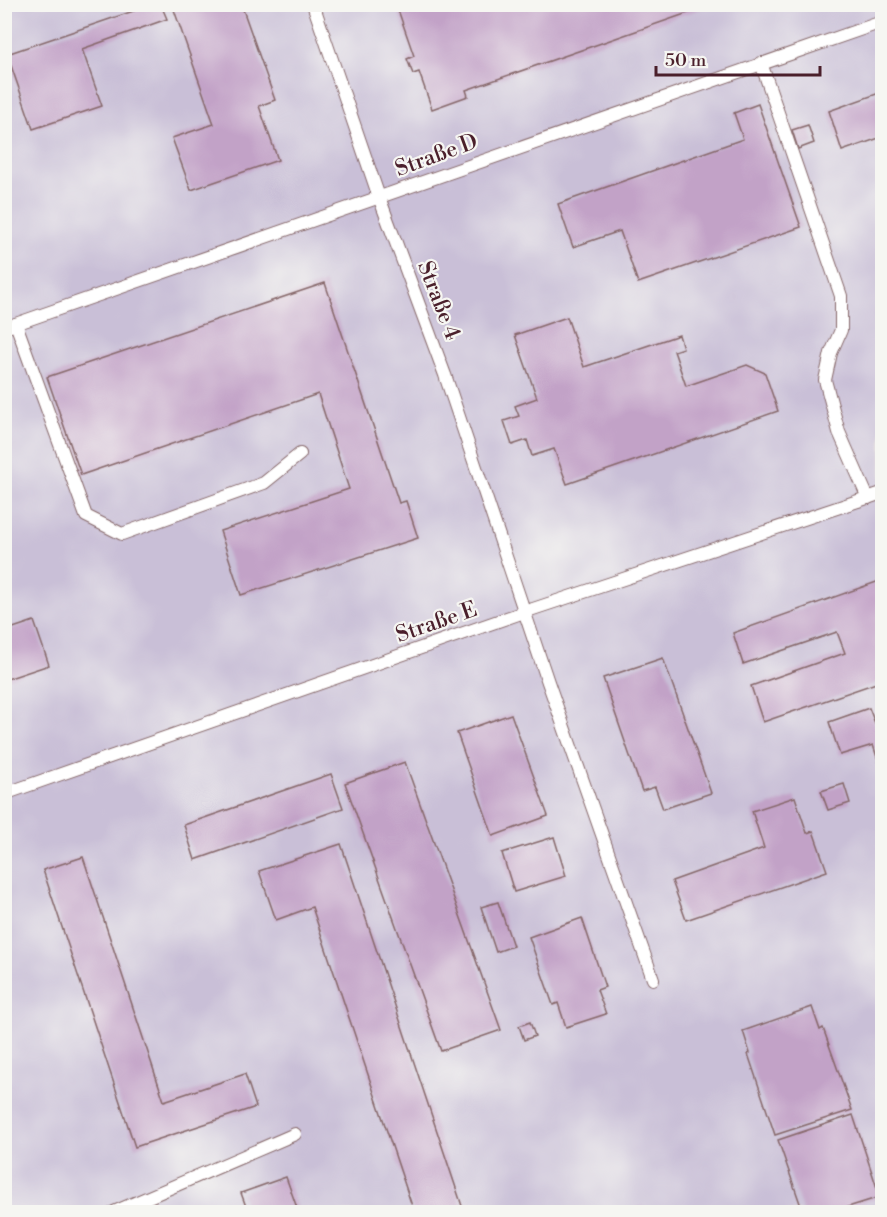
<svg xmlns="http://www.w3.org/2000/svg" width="887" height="1217" font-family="'Libre Bodoni',serif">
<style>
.industrial{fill:#c9bfd7}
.building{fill:#c2a2c7}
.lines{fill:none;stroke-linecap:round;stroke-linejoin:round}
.service-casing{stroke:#856668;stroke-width:14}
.service{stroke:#fff;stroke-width:12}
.labels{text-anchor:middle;stroke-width:4.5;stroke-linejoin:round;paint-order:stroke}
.street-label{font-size:22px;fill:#4a1f2b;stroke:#f6f6f2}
</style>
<rect width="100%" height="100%" fill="#f6f6f2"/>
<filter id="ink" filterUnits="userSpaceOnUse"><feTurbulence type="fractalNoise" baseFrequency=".0167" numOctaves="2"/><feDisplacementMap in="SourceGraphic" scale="12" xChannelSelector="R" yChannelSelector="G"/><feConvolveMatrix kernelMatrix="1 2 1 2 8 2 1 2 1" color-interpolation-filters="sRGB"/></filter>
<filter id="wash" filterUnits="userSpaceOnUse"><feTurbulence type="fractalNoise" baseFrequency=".008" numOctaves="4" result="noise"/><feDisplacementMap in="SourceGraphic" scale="24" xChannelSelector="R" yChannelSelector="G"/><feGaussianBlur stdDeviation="1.35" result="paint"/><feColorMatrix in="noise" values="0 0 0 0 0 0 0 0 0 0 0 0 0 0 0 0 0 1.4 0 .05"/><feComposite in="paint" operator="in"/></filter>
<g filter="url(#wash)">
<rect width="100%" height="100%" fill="#f3e9d8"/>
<!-- industrial -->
<rect class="industrial" x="5" y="5" width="877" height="1207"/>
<g id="blocks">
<!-- building -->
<g class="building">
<path d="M172,4h69l34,96 -16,6 19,54 -87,30 -19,-52 42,-14z"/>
<path d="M396,4h315v1l-245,85 2,6 -36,13 -13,-37 -6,2 -6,-15 7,-3z"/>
<path d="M151,5h10l6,14 -85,30 20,57 -69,23 -26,-75z"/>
<path d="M882,92v45l-40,14 -13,-40z"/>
<path d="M758,104l43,123 -163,56 -18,-52 -47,16 -15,-43 185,-65 -9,-26z"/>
<path d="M808,125l6,18 -16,6 -6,-19z"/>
<path d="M325,283l74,220 7,-2 12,37 -177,57 -21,-64 129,-42 -31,-95 -237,81 -34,-98z"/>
<path d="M567,317l17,50 95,-32 4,13 -9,3 12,35 61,-21 18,8 13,38 -211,73 -13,-35 -22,7 -5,-16 -15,5 -8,-24 15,-5 -4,-10 22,-8 -22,-63z"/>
<path d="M882,580v101l-119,41 -12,-36 94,-33 -8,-21 -94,32 -10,-31z"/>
<path d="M34,621l15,44 -45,15v-49z"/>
<path d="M663,658l48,135 -48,16 -8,-22 -13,4 -39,-113z"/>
<path d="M869,708l13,33v24l-2,1 -7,-21 -33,10 -11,-33z"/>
<path d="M511,714l37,102 -55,20 -36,-103z"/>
<path d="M405,762l96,268 -60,21 -96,-268z"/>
<path d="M331,774l12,34 -148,52 -11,-35z"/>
<path d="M844,784l6,19 -22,7 -7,-19z"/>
<path d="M795,797l12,36 6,-2 14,40 -141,49 -14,-39 92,-33 -12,-37z"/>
<path d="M554,837l12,39 -52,16 -12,-39z"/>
<path d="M341,844l123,368h-50l-102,-305 -36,13 -17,-49z"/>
<path d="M83,857l81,244 81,-27 11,33 -121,40 -92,-277z"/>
<path d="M498,902l15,44 -17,6 -15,-45z"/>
<path d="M582,918l23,69 -8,3 9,24 -40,13 -8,-24 -5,2 -24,-68z"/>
<path d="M812,1007l8,23 3,-2 29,82 -77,25 -27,-81 2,-1 -7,-22z"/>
<path d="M530,1022l5,14 -11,4 -5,-14z"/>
<path d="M853,1115l27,82 -48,15h-29l-25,-72z"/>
<path d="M286,1177l11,31 -11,4h-38l-7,-19z"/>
<path d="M643,1206l3,6h-21z"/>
</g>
</g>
</g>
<g filter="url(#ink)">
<use href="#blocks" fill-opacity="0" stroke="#856668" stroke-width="1.5"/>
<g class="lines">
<defs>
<g id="service">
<path d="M313,4l66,193 66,178 103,307 105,297"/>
<path d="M761,63l80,233v34l-10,23 -6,27 14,52 29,66"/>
<path d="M16,324l70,192 36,18 142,-51 36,-29"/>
<path d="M4,328l878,-306"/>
<path d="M4,794l520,-182 358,-119"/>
<path d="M114,1212l181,-78"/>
</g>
</defs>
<!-- service casing -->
<use href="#service" class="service-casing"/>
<!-- service -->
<use href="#service" class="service"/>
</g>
</g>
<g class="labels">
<!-- street labels -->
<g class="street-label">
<text transform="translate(436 154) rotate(-20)" y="8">Straße D</text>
<text transform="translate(440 300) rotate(69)" y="8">Straße 4</text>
<text transform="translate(436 621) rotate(-19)" y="8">Straße E</text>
</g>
</g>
<!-- margin -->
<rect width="887" height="1217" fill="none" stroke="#f6f6f2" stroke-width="24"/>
<!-- scale -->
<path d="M656 66v9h164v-9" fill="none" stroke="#4a1f2b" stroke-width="3"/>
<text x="665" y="66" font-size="18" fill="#4a1f2b" stroke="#f6f6f2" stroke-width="4.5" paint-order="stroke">50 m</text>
</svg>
